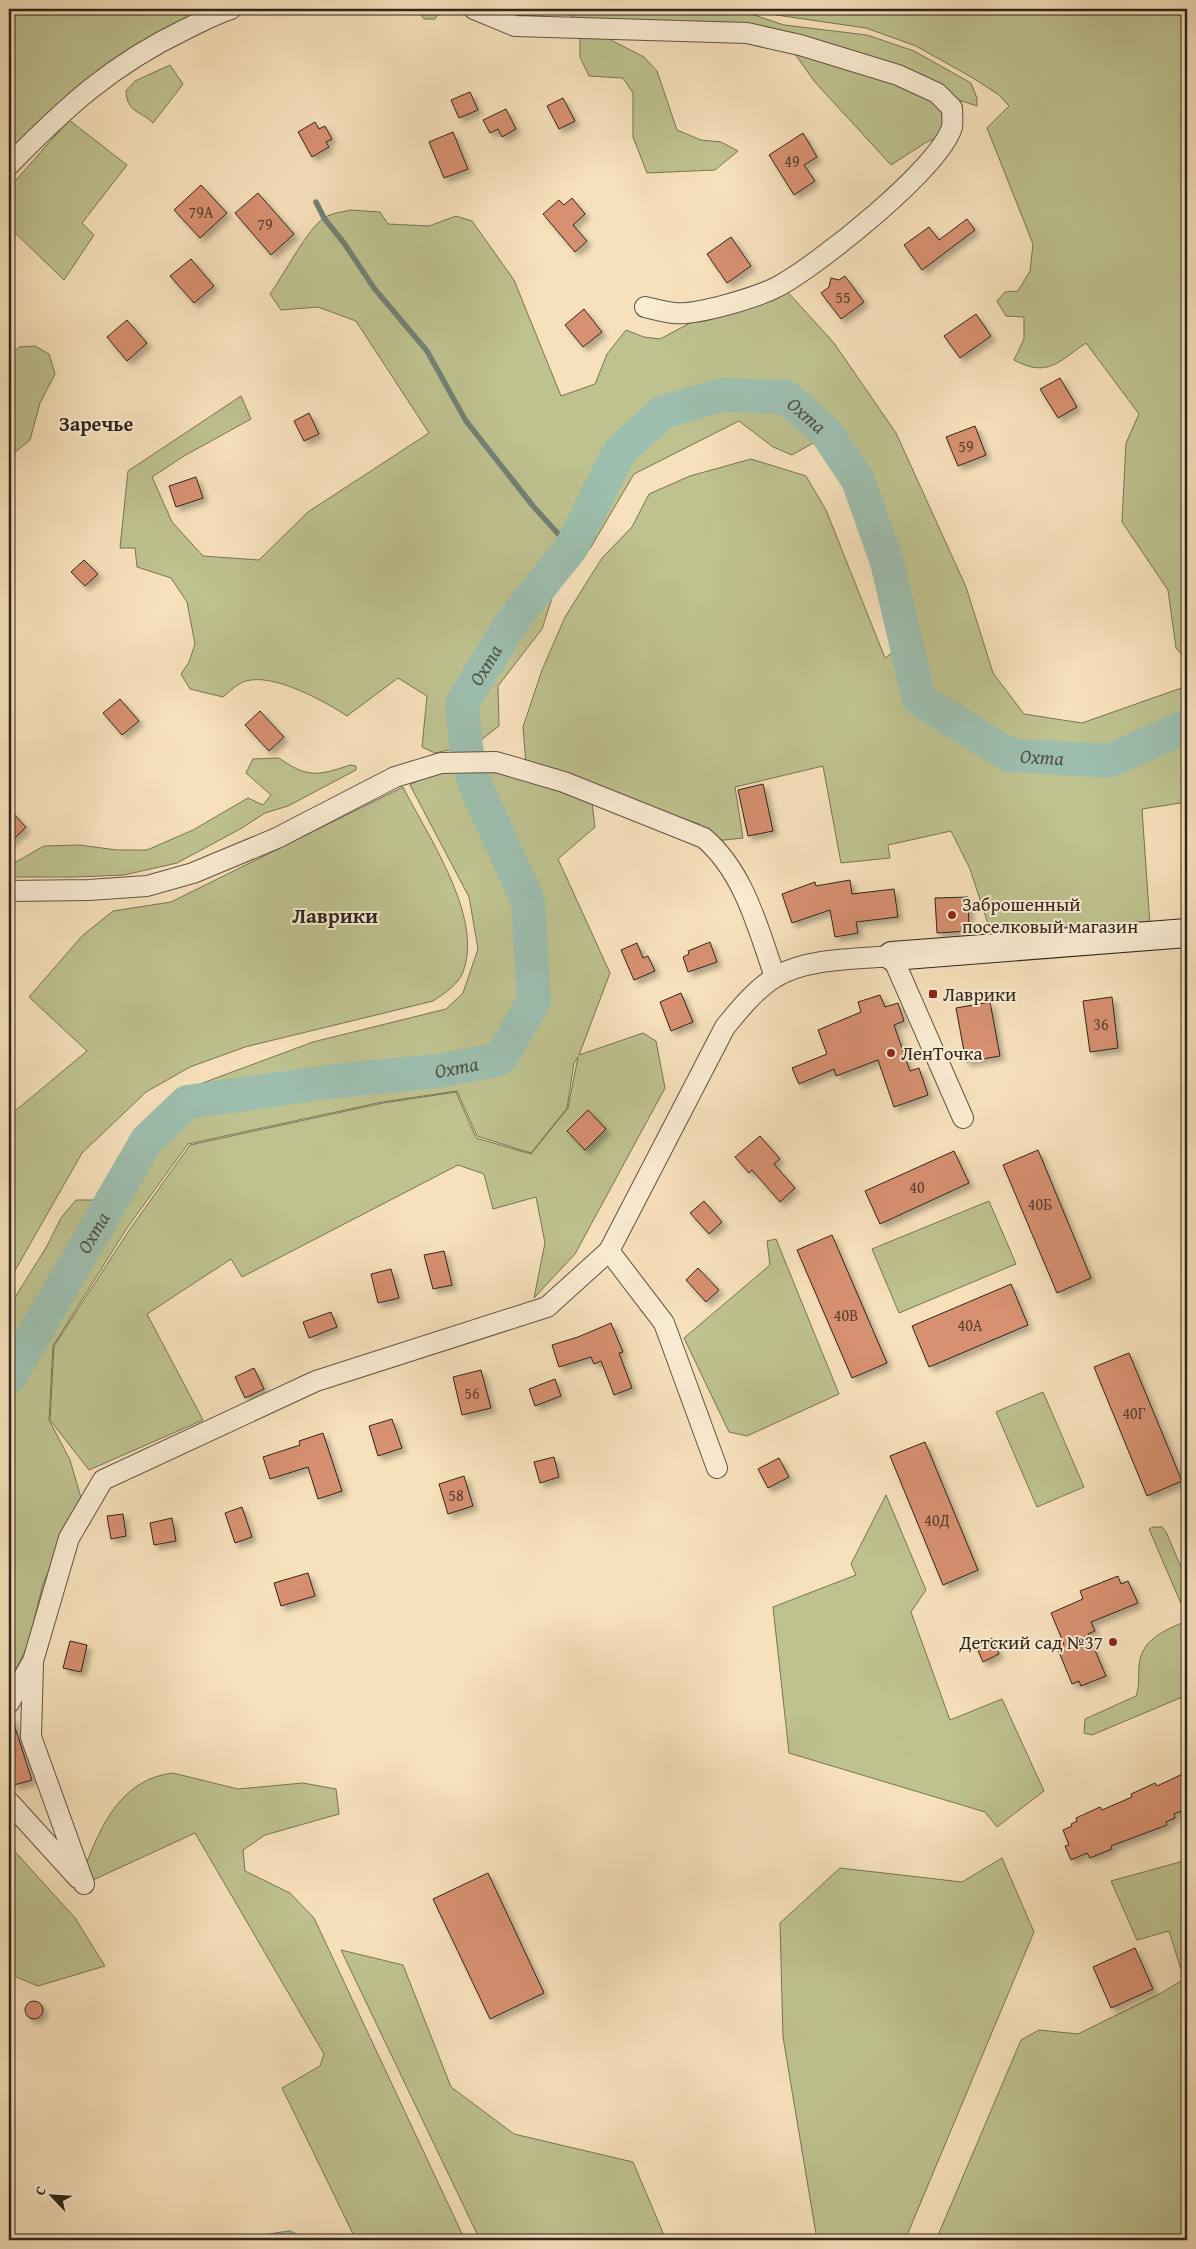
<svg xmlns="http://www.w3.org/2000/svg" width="1196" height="2249" font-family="'Gentium Book Plus',serif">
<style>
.green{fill:#bec28f;stroke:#767456}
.water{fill:#9dbeae;stroke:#718174}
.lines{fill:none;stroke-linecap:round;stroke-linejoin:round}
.stream{stroke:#718174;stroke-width:5.5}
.river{stroke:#9dbeae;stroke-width:34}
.building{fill:#d79070;stroke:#2e251c;filter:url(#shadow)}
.street-casing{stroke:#605444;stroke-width:22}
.secondary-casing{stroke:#2e251c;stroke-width:30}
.street{stroke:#faecd3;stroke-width:20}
.secondary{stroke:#faecd3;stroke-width:28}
.poi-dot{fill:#8f2418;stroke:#faecd3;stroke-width:2}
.labels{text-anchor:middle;stroke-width:4;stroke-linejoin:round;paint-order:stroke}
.number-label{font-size:16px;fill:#584031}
.poi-label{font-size:19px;fill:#2e251c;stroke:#faecd3;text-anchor:start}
.water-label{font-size:20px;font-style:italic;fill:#4f5348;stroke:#faecd3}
.neighbourhood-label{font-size:20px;font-weight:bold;fill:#2e251c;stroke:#faecd3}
.quarter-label{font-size:21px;font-weight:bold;fill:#2e251c;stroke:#faecd3}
</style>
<defs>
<filter id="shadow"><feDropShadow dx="4.5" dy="4.5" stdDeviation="2.5" flood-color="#0004"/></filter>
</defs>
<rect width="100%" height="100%" fill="#f7e1bc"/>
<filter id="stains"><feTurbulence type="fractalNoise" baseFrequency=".004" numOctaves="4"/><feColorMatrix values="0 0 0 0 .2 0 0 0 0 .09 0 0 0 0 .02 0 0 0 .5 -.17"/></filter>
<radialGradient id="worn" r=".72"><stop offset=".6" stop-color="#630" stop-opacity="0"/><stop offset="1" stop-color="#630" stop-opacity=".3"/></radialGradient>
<!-- green -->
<g class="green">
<path d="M9,9h201l-44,21 -157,140z"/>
<path d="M416,9h25l-6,10h-11z"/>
<path d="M478,9l261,1 45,15 83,10 47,16 57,32 6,15v8l-40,-13 10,40 -22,10 -34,22 -77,-84 -26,-37 -184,-21 7,17 33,17 13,14 20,59 24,10 20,2 17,9 -23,19 -68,3 -14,-36v-44l-10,-15 -34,-2 -9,-19v-37l-13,-6 -70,2z"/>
<path d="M735,9h452v651l-11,-12 -8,-58 -46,-68 4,-79 13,-29 -53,-71c-28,19 -38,35 -72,17l10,-21v-22l-18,-1 -9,-15 8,-9 13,-1 12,-20 3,-27 -46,-116 22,-22 -10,-11 -26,-17 -57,-32 -50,-18z"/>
<path d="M170,65l13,19 -30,39c-13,-13 -26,-10 -27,-32l9,-10z"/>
<path d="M69,120l58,45 -45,58 12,12 -30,45 -55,-53v-39z"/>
<path d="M350,210l30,2 8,12 41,2 27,-10 16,5 42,59 47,116 34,-12 12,-30 19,-24 18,7 16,2 115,-61 59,65 62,90 70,154 27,86 31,41 58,9 105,-37v116l-45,7 8,116 -158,11 -22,-67 -19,-38 -63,14 2,13 -49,5 -18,-97 -88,21 8,51 -28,3 -16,-17 -173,-60 -3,-37 19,-57 23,-53 37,-59 30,-31 17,-33 41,-18 61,-17 55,17 20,34 59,148 34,-25 -12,4 -18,-76 -28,-83 -46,-36 -23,13 -19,-8 -34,-26 -105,53 -43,73 -38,48 -11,34 -44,57 1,40 -23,18 -41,9 -13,-6 5,-51 -29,-18 -51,38c-23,-15 -73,-43 -101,-35 -8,2 -17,11 -23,16l-33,-8 -9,-15 8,-12 6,-18 -8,-42 -16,-24 -34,-11 -2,-19h-15l8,-77 113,-75 10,23 -67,37 -32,21 20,45 31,34 56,4 49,-48 121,-79 -73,-112 -38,-14 -37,3 -11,-16c13,-18 38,-66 54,-76 7,-5 19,-6 26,-8z"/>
<path d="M35,346l14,8 6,20 -15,29 -10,37 -21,17v-100l10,-10z"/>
<path d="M279,758c28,20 39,18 71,7l6,1v4l-68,36 -23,7 -23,15 -65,35 -53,12 -49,2h-66v-11l35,-20 35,-1 38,5h30l46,-20 55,-32 15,7 8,-10 -25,-22 7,-14z"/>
<path d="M495,769l97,34 3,24 -37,32 52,114 -31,82 64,-22 13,8 9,47 -90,166 -41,44 11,-55 -9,-46 -43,12 -9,-35 -26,-9 -216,112 -11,-18 -84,55 56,106 -114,50 -39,-50 4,-74 76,-117 60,-84 193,-42 73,-11 20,46 55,16 37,-46 10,-51 -4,6 -7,45 -36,45 -54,-17 -20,-45 -75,11 -194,42 -61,84 -74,118 -4,74 21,40 11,38 -38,86 -15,61 -19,38v-376l38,-61 14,-28 15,-18h23l47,-76 35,-33 132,-49 133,-33 17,-16 15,-44 -9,-52 -59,-112 23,-13z"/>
<path d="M403,787c24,48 81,130 60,185 -5,13 -18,21 -30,29l-188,46 -55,20 -44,25 -64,61 -73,128v-165l78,-65 -58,-54 53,-61 31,-25 58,-9z"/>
<path d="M989,1201l27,63 -117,49 -27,-64z"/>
<path d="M776,1239l63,155 -92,42 -18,-4 -45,-94 86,-73 -3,-24z"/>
<path d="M1043,1392l41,95 -47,20 -41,-95z"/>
<path d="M886,1495l40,95 -15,22 39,108 52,-21 42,92 -47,36 -12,-15 -196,-59 -16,-146 83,-32 -5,-11z"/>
<path d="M1153,1527h9l4,5 21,49v114l-95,40 -8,-2 1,-14 51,-23c4,-11 2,-19 3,-30 2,-26 24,-35 45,-44l1,-9 -36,-84z"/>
<path d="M173,1773l65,16 65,-6 33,6 3,25 -74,21 -22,15 2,21 45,22 24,25 151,322h-109l-74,-152 38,-22 4,-12 -129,-221 -102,47 -7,-16c17,-43 37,-85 87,-91z"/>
<path d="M9,1845l66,73 30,48 -67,20 -29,-12z"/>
<path d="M1002,1858l32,74 -129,308h-88l-34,-203 -3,-114 60,-55 122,14z"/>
<path d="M1187,1860v380h-251l85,-200 18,-10 39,4 85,-42 21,-13 -15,-48 -32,9 -26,-59z"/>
<path d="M341,1950l62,15 48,122 63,47 119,28 33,78h-186z"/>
</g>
<!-- water -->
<path class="water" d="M290,2231l21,9h-59c7,-5 28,-8 38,-9z"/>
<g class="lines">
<!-- stream -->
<path class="stream" d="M316,202l8,16 20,25 30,45 53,63 39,70 67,85 38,42"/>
<!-- river -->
<path class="river" id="s1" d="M9,1378l138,-238 40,-38 141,-20 109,-11 63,-12 34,-58 -6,-100 -54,-119 -8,-34 -4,-44 49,-81 60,-75 49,-97 43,-39 59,-17 64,2 40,35 32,48 29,82 32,137 90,56 100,6 78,-35"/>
</g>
<!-- building -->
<g class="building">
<path d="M470,92l8,18 -19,8 -8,-18z"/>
<path d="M563,98l12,23 -16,8 -12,-23z"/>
<path d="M506,109l10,20 -14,8 -4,-8 -8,4 -7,-13z"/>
<path d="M315,122l4,7 6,-3 7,13 -6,3 3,5 -17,10 -14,-25z"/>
<path d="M453,132l15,37 -24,9 -15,-36z"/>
<path d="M803,133l14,24 -13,8 11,16 -21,14 -25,-40z"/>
<path d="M201,185l26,28 -27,25 -26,-28z"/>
<path d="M258,193l36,41 -23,21 -36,-42z"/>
<path d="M572,198l13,16 -12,11 14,16 -12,11 -32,-38 16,-14 5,5z"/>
<path d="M967,219l8,11 -53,40 -18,-25 25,-18 10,13z"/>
<path d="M731,237l20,29 -24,17 -20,-29z"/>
<path d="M191,259l23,27 -20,17 -24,-27z"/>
<path d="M845,276l19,26 -23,17 -20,-26 8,-6 2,-9 8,2z"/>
<path d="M584,309l18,23 -19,15 -18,-22z"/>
<path d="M976,314l15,22 -31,22 -16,-22z"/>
<path d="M127,320l20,23 -20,18 -20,-24z"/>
<path d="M1060,378l17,29 -19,11 -18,-29z"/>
<path d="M309,413l10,21 -15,7 -10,-20z"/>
<path d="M975,426l11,29 -28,11 -12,-29z"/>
<path d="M196,477l7,21 -27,9 -7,-21z"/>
<path d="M84,560l14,14 -13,12 -14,-14z"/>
<path d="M120,699l19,22 -17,14 -19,-22z"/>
<path d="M260,711l24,26 -15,14 -24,-26z"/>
<path d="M763,784l10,47 -25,5 -10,-46z"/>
<path d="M9,809l17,18 -17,17z"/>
<path d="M850,880l2,14 42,-5 4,28 -42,5 2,11 -23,4 -5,-27 -38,13 -10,-29 33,-12 1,4z"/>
<path d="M968,897l1,34 -32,2 -2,-35z"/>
<path d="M710,942l7,20 -29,10 -5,-15 6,-3 -1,-3z"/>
<path d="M637,943l6,15 5,-2 7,15 -21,9 -13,-30z"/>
<path d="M681,993l12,29 -22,9 -11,-29z"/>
<path d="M880,995l5,12 13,-4 6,18 -10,4 16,46 9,-3 9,27 -34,12 -16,-47 -42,16 -2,-7 -35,15 -7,-16 35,-14 -9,-24 43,-18 -3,-10z"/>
<path d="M1112,997l6,51 -28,4 -7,-51z"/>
<path d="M990,1002l10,54 -34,6 -10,-54z"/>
<path d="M588,1110l18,19 -21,21 -18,-19z"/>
<path d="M760,1136l20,23 -6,5 21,24 -15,14 -28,-32 -3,3 -14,-16z"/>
<path d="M1038,1150l53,128 -34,15 -54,-128z"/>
<path d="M954,1151l15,32 -89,41 -15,-33z"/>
<path d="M704,1201l18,21 -13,12 -19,-21z"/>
<path d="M832,1235l55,128 -35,15 -55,-128z"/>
<path d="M444,1251l8,34 -19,4 -9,-34z"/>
<path d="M698,1268l21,22 -13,12 -20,-22z"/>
<path d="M391,1269l8,29 -21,5 -7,-29z"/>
<path d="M1011,1284l17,41 -99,42 -17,-41z"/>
<path d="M331,1312l6,15 -28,11 -6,-16z"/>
<path d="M611,1323l12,29 -4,1 13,35 -18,7 -13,-34 -7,3 -3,-7 -32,10 -7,-22 26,-8z"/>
<path d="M1129,1353l53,128 -35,15 -53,-129z"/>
<path d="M254,1368l10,21 -19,9 -10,-21z"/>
<path d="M481,1370l10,38 -29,7 -9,-38z"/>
<path d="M555,1379l6,17 -26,10 -6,-17z"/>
<path d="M392,1419l10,29 -24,8 -9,-30z"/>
<path d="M323,1433l19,58 -24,8 -10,-32 -38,12 -7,-22 37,-12 -1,-4z"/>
<path d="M925,1442l53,128 -35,15 -53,-129z"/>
<path d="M554,1457l5,20 -19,6 -6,-21z"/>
<path d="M779,1458l10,19 -21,11 -10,-19z"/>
<path d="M464,1476l9,30 -25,8 -9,-30z"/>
<path d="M242,1507l10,30 -17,6 -10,-30z"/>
<path d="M123,1514l3,22 -15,3 -4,-23z"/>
<path d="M172,1518l4,23 -22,4 -4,-22z"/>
<path d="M308,1573l7,23 -34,10 -7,-23z"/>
<path d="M1118,1576l3,8 7,-3 10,22 -47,19 4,9 -7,3 18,42 -25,10 -2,-5 -7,3 -15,-37 7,-3 -13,-31 32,-14 -3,-8z"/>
<path d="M992,1638l7,16 -16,8 -7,-16z"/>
<path d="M70,1641l17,4 -6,27 -18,-4z"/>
<path d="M9,1718h3l20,62 -18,5 -5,-16z"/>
<path d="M1187,1772v37l-13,5 1,4 -9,4 1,3 -56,21 1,3 -22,9 -3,-5 -16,7 -6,-14 4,-1 -6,-15 9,-4 -1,-2 6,-3 -1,-3 24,-11 2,3 30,-13 -1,-3 24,-11 2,3z"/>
<path d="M488,1873l56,120 -54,26 -57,-120z"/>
<path d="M1135,1948l18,41 -42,19 -18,-41z"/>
<circle cx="34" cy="2010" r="9"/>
</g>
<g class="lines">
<defs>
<g id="street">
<path d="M474,9l41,17 232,7 53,12 98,30 39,18 15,15c0,6 1,13 0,19 -12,41 -135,139 -175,160 -20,10 -81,29 -103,26 -9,-1 -20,-4 -29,-6"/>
<path d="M9,165c57,-58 102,-100 177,-136 15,-7 29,-15 45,-20"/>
<path d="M9,891l80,-1 58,-4 46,-13 84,-35 118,-61 46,-14 55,-1 68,20 140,56c40,34 54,90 71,139"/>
<path d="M609,1251l55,72 53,145"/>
<path d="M33,1663l-2,74 53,147"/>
<path d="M9,1703l24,-42 36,-123 34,-58 213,-99 231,-74 62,-56 116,-224c14,-17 30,-37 49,-49 30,-20 83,-19 118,-22l71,162"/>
<path d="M9,1802l69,76"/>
</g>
<path id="secondary" d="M892,956l295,-23"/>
</defs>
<!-- street casing -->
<use href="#street" class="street-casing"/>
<!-- secondary casing -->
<use href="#secondary" class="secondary-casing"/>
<!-- street -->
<use href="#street" class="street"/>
<!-- secondary -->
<use href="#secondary" class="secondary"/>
</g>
<!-- markers -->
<g class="poi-dot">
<circle cx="952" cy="915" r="5"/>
<rect x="928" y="989" width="10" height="10" rx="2.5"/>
<circle cx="891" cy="1053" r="5"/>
<circle cx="1113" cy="1642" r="5"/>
</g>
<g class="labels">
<!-- number labels -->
<g class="number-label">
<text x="792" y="167">49</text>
<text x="201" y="218">79А</text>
<text x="265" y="230">79</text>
<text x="843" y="303">55</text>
<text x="966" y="452">59</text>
<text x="1101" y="1030">36</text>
<text x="917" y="1193">40</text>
<text x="1040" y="1210">40Б</text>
<text x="846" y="1321">40В</text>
<text x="970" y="1331">40А</text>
<text x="472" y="1399">56</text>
<text x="1134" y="1419">40Г</text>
<text x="456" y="1501">58</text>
<text x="937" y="1526">40Д</text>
</g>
<!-- poi labels -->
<g class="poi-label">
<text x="962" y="911">Заброшенный<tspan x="962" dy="22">поселковый магазин</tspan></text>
<text x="943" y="1001">Лаврики</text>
<text x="901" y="1060">ЛенТочка</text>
<text x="1103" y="1649" text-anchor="end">Детский сад №37</text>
</g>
<!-- water labels -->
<g class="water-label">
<text dy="7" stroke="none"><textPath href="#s1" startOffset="1534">Охта</textPath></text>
<text dy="7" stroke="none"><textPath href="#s1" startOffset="1069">Охта</textPath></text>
<text dy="7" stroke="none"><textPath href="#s1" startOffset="1984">Охта</textPath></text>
<text dy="7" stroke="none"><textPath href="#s1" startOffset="602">Охта</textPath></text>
<text dy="7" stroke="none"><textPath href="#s1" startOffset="168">Охта</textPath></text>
</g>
<!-- neighbourhood labels -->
<g class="neighbourhood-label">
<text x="96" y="431">Заречье</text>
</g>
<!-- quarter labels -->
<g class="quarter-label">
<text x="335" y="923">Лаврики</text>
</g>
</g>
<!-- margin -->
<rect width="1196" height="2249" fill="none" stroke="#f7e1bc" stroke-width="30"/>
<rect x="10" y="10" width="1176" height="2229" fill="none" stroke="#2e251c" stroke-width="2.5"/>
<rect x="15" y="15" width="1166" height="2219" fill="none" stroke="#2e251c"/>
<!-- north arrow -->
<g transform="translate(52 2196) rotate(295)" stroke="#faecd3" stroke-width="4" paint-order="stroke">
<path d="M0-4L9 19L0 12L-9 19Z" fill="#2e251c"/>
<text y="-8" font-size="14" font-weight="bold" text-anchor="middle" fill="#2e251c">С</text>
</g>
<rect width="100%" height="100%" filter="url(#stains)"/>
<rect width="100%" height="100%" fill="url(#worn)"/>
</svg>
